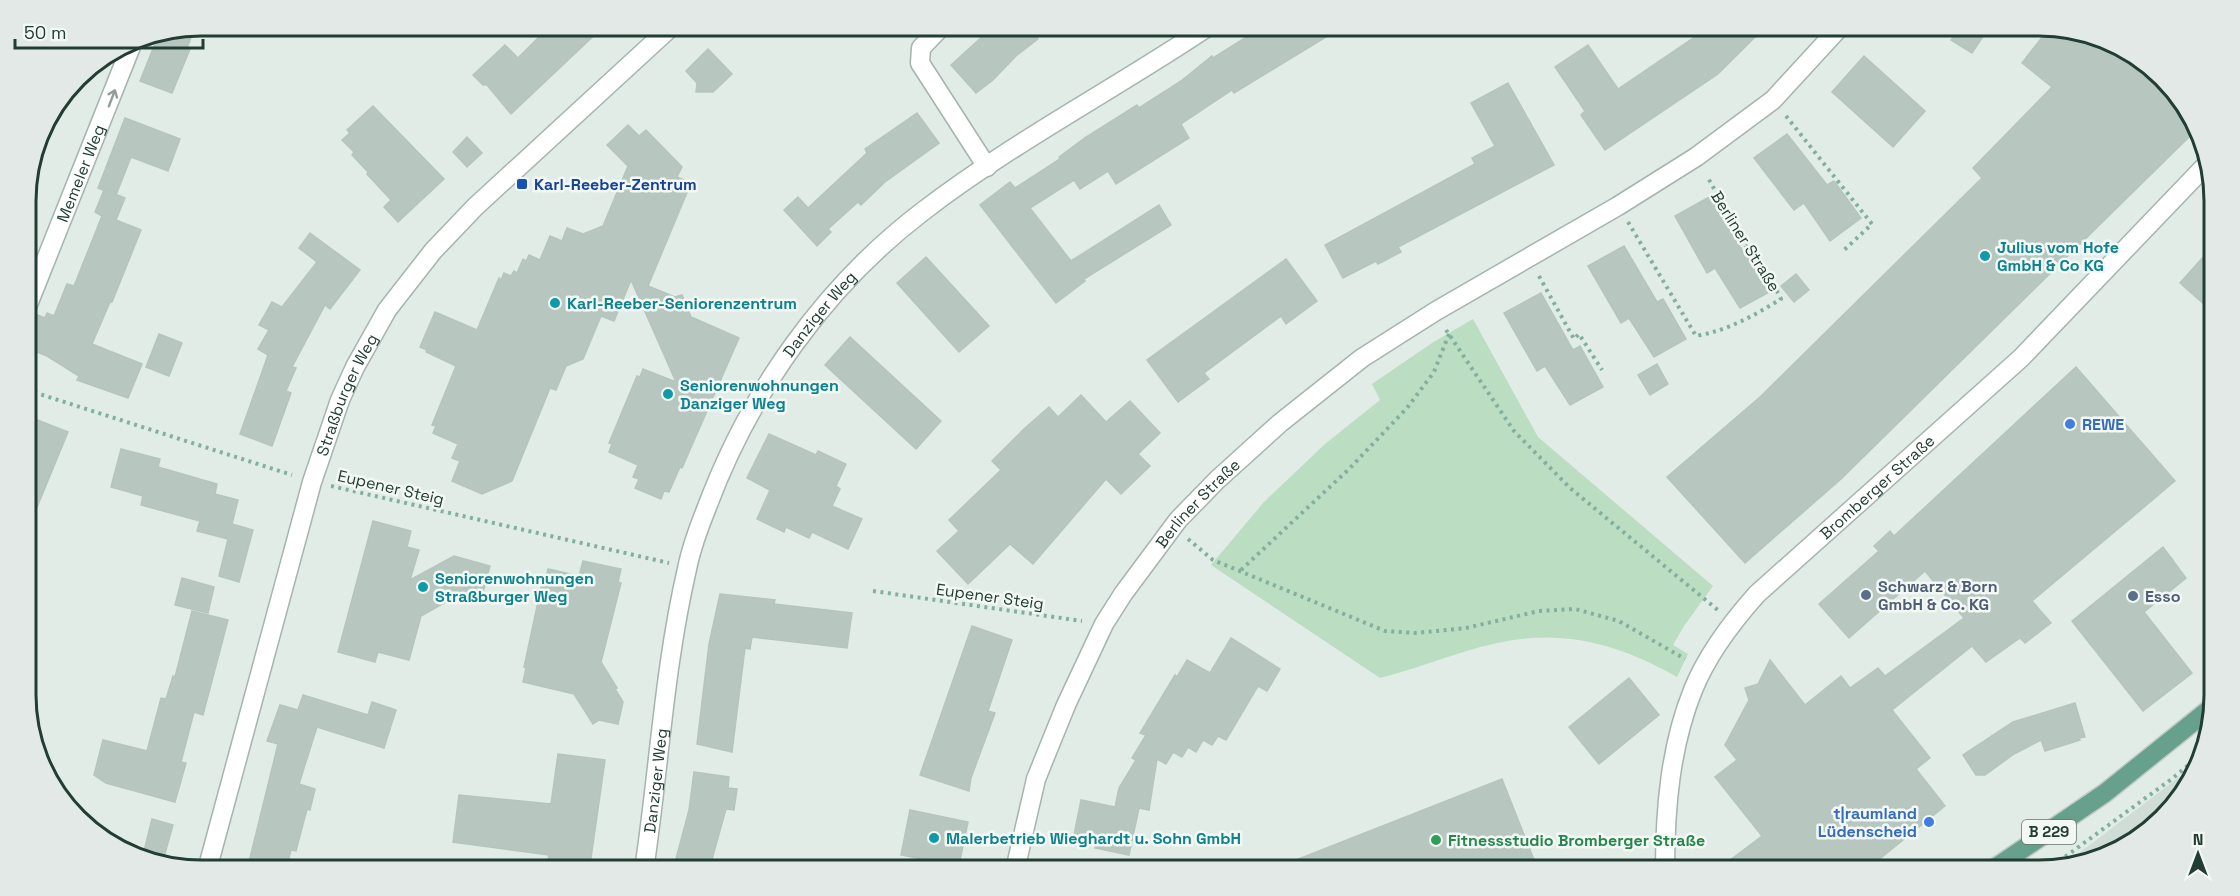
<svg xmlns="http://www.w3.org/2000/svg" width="2240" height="896" font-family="'Space Grotesk',sans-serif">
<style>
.built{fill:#d0dcd6}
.green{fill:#bbddc2}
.building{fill:#b7c7c0;stroke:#b5c5bd;stroke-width:1.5}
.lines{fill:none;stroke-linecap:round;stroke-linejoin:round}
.street-casing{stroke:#a5b4ae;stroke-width:21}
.primary-casing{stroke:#c1c9c6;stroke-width:21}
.path{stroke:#83af9f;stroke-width:4;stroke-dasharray:3 4.5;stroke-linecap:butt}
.street{stroke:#fff;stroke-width:18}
.primary{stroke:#68a08e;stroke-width:18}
.oneway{stroke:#909e9a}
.transit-dot{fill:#1a4fb4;stroke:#f3f8f5;stroke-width:2}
.culture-dot{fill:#0f9aa8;stroke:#f3f8f5;stroke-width:2}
.shop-dot{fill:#3f7fe0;stroke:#f3f8f5;stroke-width:2}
.service-dot{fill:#5c6f8a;stroke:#f3f8f5;stroke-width:2}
.leisure-dot{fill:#2e9e5b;stroke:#f3f8f5;stroke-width:2}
.labels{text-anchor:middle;stroke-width:5;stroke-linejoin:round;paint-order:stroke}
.shield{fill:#f3f8f5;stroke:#61756e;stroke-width:1.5}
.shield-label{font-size:15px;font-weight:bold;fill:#223d34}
.street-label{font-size:16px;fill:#223d34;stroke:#f3f8f5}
.transit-label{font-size:16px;font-weight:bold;fill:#164399;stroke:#f3f8f5;text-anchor:start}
.culture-label{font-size:16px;font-weight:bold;fill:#0d838f;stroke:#f3f8f5;text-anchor:start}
.shop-label{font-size:16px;font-weight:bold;fill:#366cbe;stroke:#f3f8f5;text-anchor:start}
.service-label{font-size:16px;font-weight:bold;fill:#4e5e75;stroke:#f3f8f5;text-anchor:start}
.leisure-label{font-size:16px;font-weight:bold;fill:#27864d;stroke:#f3f8f5;text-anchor:start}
.rim{fill:none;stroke:#223d34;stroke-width:3}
</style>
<rect width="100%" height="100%" fill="#e2ece7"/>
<!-- built -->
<path class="built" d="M2198,762l-52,72 -84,32 112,-85z"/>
<!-- green -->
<path class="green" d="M1473,319l65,118 175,149 -29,40 -11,19 15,9 -11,23c-51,-29 -104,-46 -164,-37 -45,7 -89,27 -133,38l-169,-113 53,-63 61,-58 55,-44 -8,-16 60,-41z"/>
<!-- building -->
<g class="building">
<path d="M550,26h54l-93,88 -24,-29h-4l-10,-10 32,-30 13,13z"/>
<path d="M994,26h54l-12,11 2,2 -22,17 -23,24 -17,13 -25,-28z"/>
<path d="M1264,26h80l-110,67 -2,-3 -51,34 8,14 -73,46 -8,-13 -28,18 -6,-9 -44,28 41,53 88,-56 12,20 -87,54 1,2 -29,22 -76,-98 30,-23 5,6 45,-29 -1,-2 27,-20 51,-32 2,3 42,-27 31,-25 1,2z"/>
<path d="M1690,26h76l-48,48 -113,76 -24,-35 4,-4 -30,-44 33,-22 30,44 81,-55z"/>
<path d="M1961,26h29l-18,27 -21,-13z"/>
<path d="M195,27l-8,21 3,1 -18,44 -32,-12 19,-47z"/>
<path d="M2050,27l46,8 75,50 22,48 -352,346 -96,84 -78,-86 93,-80 222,-219 -9,-10 79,-81 -30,-24z"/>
<path d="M708,49l24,25 -19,18h-17l1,-9 -11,-12z"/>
<path d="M1864,56l61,55 -32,36 -61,-55z"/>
<path d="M1508,83l46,82 -156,82 3,5 -23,12 -2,-3 -33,17 -18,-33 150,-81 -3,-6 23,-12 -24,-43z"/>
<path d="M373,106l71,73 -46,43 -14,-15 7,-7 -24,-26 1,-2 -16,-17 2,-3 -12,-12 8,-7 -3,-3z"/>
<path d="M917,113l22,30 -54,39 -24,23 -3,-3 -30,27 3,3 -14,14 -33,-36 14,-13 10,11 59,-55 -2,-4z"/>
<path d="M125,118l55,21 -12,32 -37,-14 -15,38 -18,-7z"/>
<path d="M628,125l11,11 7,-6 36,37 -5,10 14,6 -43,103 27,11 7,-2 9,22 48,21 -57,130 -2,-1 -11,25 -5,-1 -3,8 -26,-11 4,-9 -6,-2 5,-12 -29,-13 3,-8 -3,-1 28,-67 3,1 3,-8 33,13 -45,-102 -17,41 -13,-5 -18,43 -17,7 -10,24 -6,-2 -38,93 -30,13 -30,-13 8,-20 -8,-3 6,-14 -25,-11 3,-7 -4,-1 24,-59 -30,-14 1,-2 -7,-3 15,-35 42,18 22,-52 2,2 3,-7 7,3 3,-5 3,2 6,-14 3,2 3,-6 11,5 10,-24 12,5 5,-13 16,6 20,-8 25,-60 -21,-21z"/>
<path d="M1787,134l40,51 7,-4 27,37 -31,23 -26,-38 -10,7 -40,-52z"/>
<path d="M467,137l15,16 -15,14 -14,-15z"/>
<path d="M104,190l21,8 -9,22 25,10 -29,72h-2l-18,42 50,20 -14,34 -51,-18 2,-4 -32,-20 -15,-6 2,-5 -7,-2v-8l8,-21 10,4 2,-5 7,3 13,-32 7,2 28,-70 -7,-4z"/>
<path d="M1711,196l32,56 7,-3 23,41 -33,18 -25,-40 -8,5 -32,-57z"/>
<path d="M310,233l50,37 -30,39 -5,-4 -33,62 4,1 -10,23 5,2 -19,53 -32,-12 28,-79 -10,-6 11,-19 -10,-5 13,-23 10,5 35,-45 -18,-14z"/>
<path d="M1624,246l33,56 6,-3 23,40 -32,18 -25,-39 -8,5 -33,-57z"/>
<path d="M2213,246v66l-33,-29z"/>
<path d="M926,257l63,69 -30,26 -62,-69z"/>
<path d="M1286,259l31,42 -31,23 -5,-8 -77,57 5,6 -31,23 -31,-42z"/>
<path d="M1796,274l13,16 -15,12 -13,-16z"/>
<path d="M1541,293l32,57 7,-4 23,41 -33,18 -25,-39 -8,5 -33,-58z"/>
<path d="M159,334l23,9 -13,33 -23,-9z"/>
<path d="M850,337l91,84 -25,28 -91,-84z"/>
<path d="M1657,364l11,20 -18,11 -12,-20z"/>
<path d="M2076,367l99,114 -143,120 19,22 -26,20 -5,-5 -34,24 -14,-16 -80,64 38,48 -14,11 29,37 -79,64h-149l45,-34 -47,-59 22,-17 -12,-15 24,-45 -4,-12 13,-4 12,-24 35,45 36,-29 9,12 28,-20 7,8 79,-58 -39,-47 -76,67 -30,-34 60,-53 -5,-5 16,-15 4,5z"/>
<path d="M1081,395l25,27 24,-21 30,32 -22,21 12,12 -29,28 -15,-15 -73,85 -23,-20 -42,40 -31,-33 22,-20 -10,-11 52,-50 -9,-9 33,-33 24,-21 9,10z"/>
<path d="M27,416l41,16 -40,97z"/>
<path d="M769,434l47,21 2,-4 28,13 -10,22 4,3 -8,17 30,13 -14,30 -36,-17 -3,6 -23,-11 -2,5 -27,-13 13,-29 -23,-12z"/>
<path d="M121,449l39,10 -2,8 59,17 -2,10 23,6 -6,24 21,6 -14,52 -20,-6 9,-37 -31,-8 3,-10 -59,-16 2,-9 -32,-9z"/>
<path d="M373,521l38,10 -4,16 12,3 -9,30 44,-24 36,10 -9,34 -21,-6 -39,22 -12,44 -31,-8 -3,10 -37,-10z"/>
<path d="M2163,547l23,31 -42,34 48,61 -49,38 -71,-90z"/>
<path d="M583,561l38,8 -3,13 3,1 -20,79 16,26 -2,1 8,13 -5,22 -19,-4 -6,4 -19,-30 -51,-12 3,-14 -2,-1 18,-84 2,1 4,-15 31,7z"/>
<path d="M182,578l32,9 -6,26 -33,-8z"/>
<path d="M720,594l55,6 -1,4 78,9 -5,35 -95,-11 -2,12 -5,-1 -13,104 -35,-8 12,-100z"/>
<path d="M192,611l36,9 -25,95 -9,-3 -13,50 5,1 -11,39 -69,-19 -12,-8 9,-35 44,11 14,-53 5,1 7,-23 2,1z"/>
<path d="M972,626l40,14 -24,71 7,2 -24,65 -2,13 -49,-16z"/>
<path d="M1231,638l49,31 -13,22 -9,-5 -32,54 -8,-4 -6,9 -9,-5 -7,12 -8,-5 -6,10 -9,-5 -7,12 -9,-5 -8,51 -10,-2 -10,47 -34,-7v-3h-23l9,-45 34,7 4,-19 17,-28 -4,-2 14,-23 -6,-2 35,-58 2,2 10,-17 23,13z"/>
<path d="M1629,678l30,37 -60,49 -30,-37z"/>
<path d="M303,695l65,20 4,-13 24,8 -12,38 -67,-21 -18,57 16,5 -5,21 -3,-1 -11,42 -5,-1 -5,20h-39l31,-126 -11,-3 13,-36 18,5z"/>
<path d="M2075,703l10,34 -6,1 1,2 -35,11 -4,-11 -27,14 -29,21h-9l-13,-20 50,-33z"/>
<path d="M558,754l47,6 -15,105 -42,-5 1,-5 -96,-13 6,-47 92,9z"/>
<path d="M694,772l35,5 -1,11 9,1 -3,21 -8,-1 -17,61h-36l16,-60z"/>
<path d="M1502,779l36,91h-265v-1z"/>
<path d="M910,810l58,12 -10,48h-28l2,-9 -31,-6z"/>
<path d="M152,819l21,6 -11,39 -20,-5z"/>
</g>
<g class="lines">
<defs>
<g id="street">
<path d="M942,26l-21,22 -1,15 67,104"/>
<path id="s1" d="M27,307l107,-268"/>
<path id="s2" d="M207,870l105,-388 28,-82 15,-33 32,-57 46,-59 42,-44 197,-181"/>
<path id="s3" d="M644,870c15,-100 20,-202 43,-301 4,-21 12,-42 20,-62 43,-115 117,-220 215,-295 91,-70 193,-123 287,-186"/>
<path id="s4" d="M1015,870l21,-91 30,-74 38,-81 19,-30 55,-74 39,-40 63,-57 82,-65 74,-47 182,-105 78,-49 77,-57 68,-74"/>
<path id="s5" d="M1665,870c0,-60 5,-123 28,-180 14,-35 39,-68 64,-96l264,-236 186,-194"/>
</g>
<path id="primary" d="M1992,870l113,-77 107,-86"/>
</defs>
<!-- street casing -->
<use href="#street" class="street-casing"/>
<!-- primary casing -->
<use href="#primary" class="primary-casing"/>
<!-- path -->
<g class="path">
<path d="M1786,116l86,108 -30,28"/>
<path d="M1628,222l68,114c33,-6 57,-20 85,-37l-29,-55 -6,2 -39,-70"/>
<path d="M1539,276l35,63 5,-5 23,36"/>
<path d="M1446,330l68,101 56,57 149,123"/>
<path d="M27,390l265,85"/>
<path d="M331,486l338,77"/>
<path d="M1188,539l25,21 172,71 30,2 51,-5 73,-17 36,-2 44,12 66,38"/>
<path d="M1241,570l108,-101 58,-61 27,-36 15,-38"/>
<path d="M873,591l209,30"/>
<path d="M2047,870l126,-92 32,-27"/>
</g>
<!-- street -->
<use href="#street" class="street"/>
<!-- primary -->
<use href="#primary" class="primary"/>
</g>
<!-- one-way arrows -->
<defs><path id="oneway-shaft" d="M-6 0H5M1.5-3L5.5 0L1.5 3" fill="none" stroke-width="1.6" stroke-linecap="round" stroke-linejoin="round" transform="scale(1.5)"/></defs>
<use class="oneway" href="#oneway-shaft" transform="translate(112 98) rotate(-69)"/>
<!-- markers -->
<rect class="transit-dot" x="516" y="178" width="12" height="12" rx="3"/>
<g class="culture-dot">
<circle cx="1985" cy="256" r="6"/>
<circle cx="555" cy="303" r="6"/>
<circle cx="668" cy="394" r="6"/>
<circle cx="423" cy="587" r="6"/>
<circle cx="934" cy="838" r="6"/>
</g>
<g class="shop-dot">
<circle cx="2070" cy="424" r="6"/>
<circle cx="1929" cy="822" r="6"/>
</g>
<g class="service-dot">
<circle cx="1866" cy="595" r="6"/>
<circle cx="2133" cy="596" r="6"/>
</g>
<circle class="leisure-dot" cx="1436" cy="840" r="6"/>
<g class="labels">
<!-- shield labels -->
<rect class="shield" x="2022" y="820" width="54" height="24" rx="4.5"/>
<g class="shield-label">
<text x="2049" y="837">B 229</text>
</g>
<!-- street labels -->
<g class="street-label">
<text dy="6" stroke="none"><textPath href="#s1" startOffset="144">Memeler Weg</textPath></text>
<text transform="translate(1746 241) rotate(58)" y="6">Berliner Straße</text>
<text dy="6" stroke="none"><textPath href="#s3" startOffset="594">Danziger Weg</textPath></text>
<text dy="6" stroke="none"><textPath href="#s2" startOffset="496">Straßburger Weg</textPath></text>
<text transform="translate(391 487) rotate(13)" y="6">Eupener Steig</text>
<text dy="6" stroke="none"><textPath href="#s5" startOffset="460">Bromberger Straße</textPath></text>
<text dy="6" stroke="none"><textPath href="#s4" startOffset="416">Berliner Straße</textPath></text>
<text transform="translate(990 596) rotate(8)" y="6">Eupener Steig</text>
<text dy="6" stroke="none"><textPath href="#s3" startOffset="90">Danziger Weg</textPath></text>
</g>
<!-- transit labels -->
<g class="transit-label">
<text x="534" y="190">Karl-Reeber-Zentrum</text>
</g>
<!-- culture labels -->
<g class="culture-label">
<text x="1997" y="253">Julius vom Hofe<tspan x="1997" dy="18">GmbH &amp; Co KG</tspan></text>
<text x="567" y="309">Karl-Reeber-Seniorenzentrum</text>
<text x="680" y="391">Seniorenwohnungen<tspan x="680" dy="18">Danziger Weg</tspan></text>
<text x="435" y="584">Seniorenwohnungen<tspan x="435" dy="18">Straßburger Weg</tspan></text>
<text x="946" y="844">Malerbetrieb Wieghardt u. Sohn GmbH</text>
</g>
<!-- shop labels -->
<g class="shop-label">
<text x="2082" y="430">REWE</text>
<text x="1917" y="819" text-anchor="end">t|raumland<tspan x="1917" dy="18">Lüdenscheid</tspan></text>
</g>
<!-- service labels -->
<g class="service-label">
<text x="1878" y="592">Schwarz &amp; Born<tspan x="1878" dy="18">GmbH &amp; Co. KG</tspan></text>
<text x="2145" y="602">Esso</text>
</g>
<!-- leisure labels -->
<g class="leisure-label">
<text x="1448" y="846">Fitnessstudio Bromberger Straße</text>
</g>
</g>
<!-- crop -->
<path d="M0 0H2240V896H0ZM201 36H2039A165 165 0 0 1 2204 201V695A165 165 0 0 1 2039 860H201A165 165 0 0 1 36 695V201A165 165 0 0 1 201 36Z" fill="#e2e9e6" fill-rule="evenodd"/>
<path class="rim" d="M201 36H2039A165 165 0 0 1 2204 201V695A165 165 0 0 1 2039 860H201A165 165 0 0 1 36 695V201A165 165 0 0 1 201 36Z"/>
<!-- north arrow -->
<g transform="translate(2198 854)" stroke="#f3f8f5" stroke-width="4.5" paint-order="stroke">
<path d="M0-4.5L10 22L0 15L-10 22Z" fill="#223d34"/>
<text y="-9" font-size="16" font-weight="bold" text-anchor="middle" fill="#223d34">N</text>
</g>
<!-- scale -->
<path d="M15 39v9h188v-9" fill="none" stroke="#223d34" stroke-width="3"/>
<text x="24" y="39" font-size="18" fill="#223d34" stroke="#f3f8f5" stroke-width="4.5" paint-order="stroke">50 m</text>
</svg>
